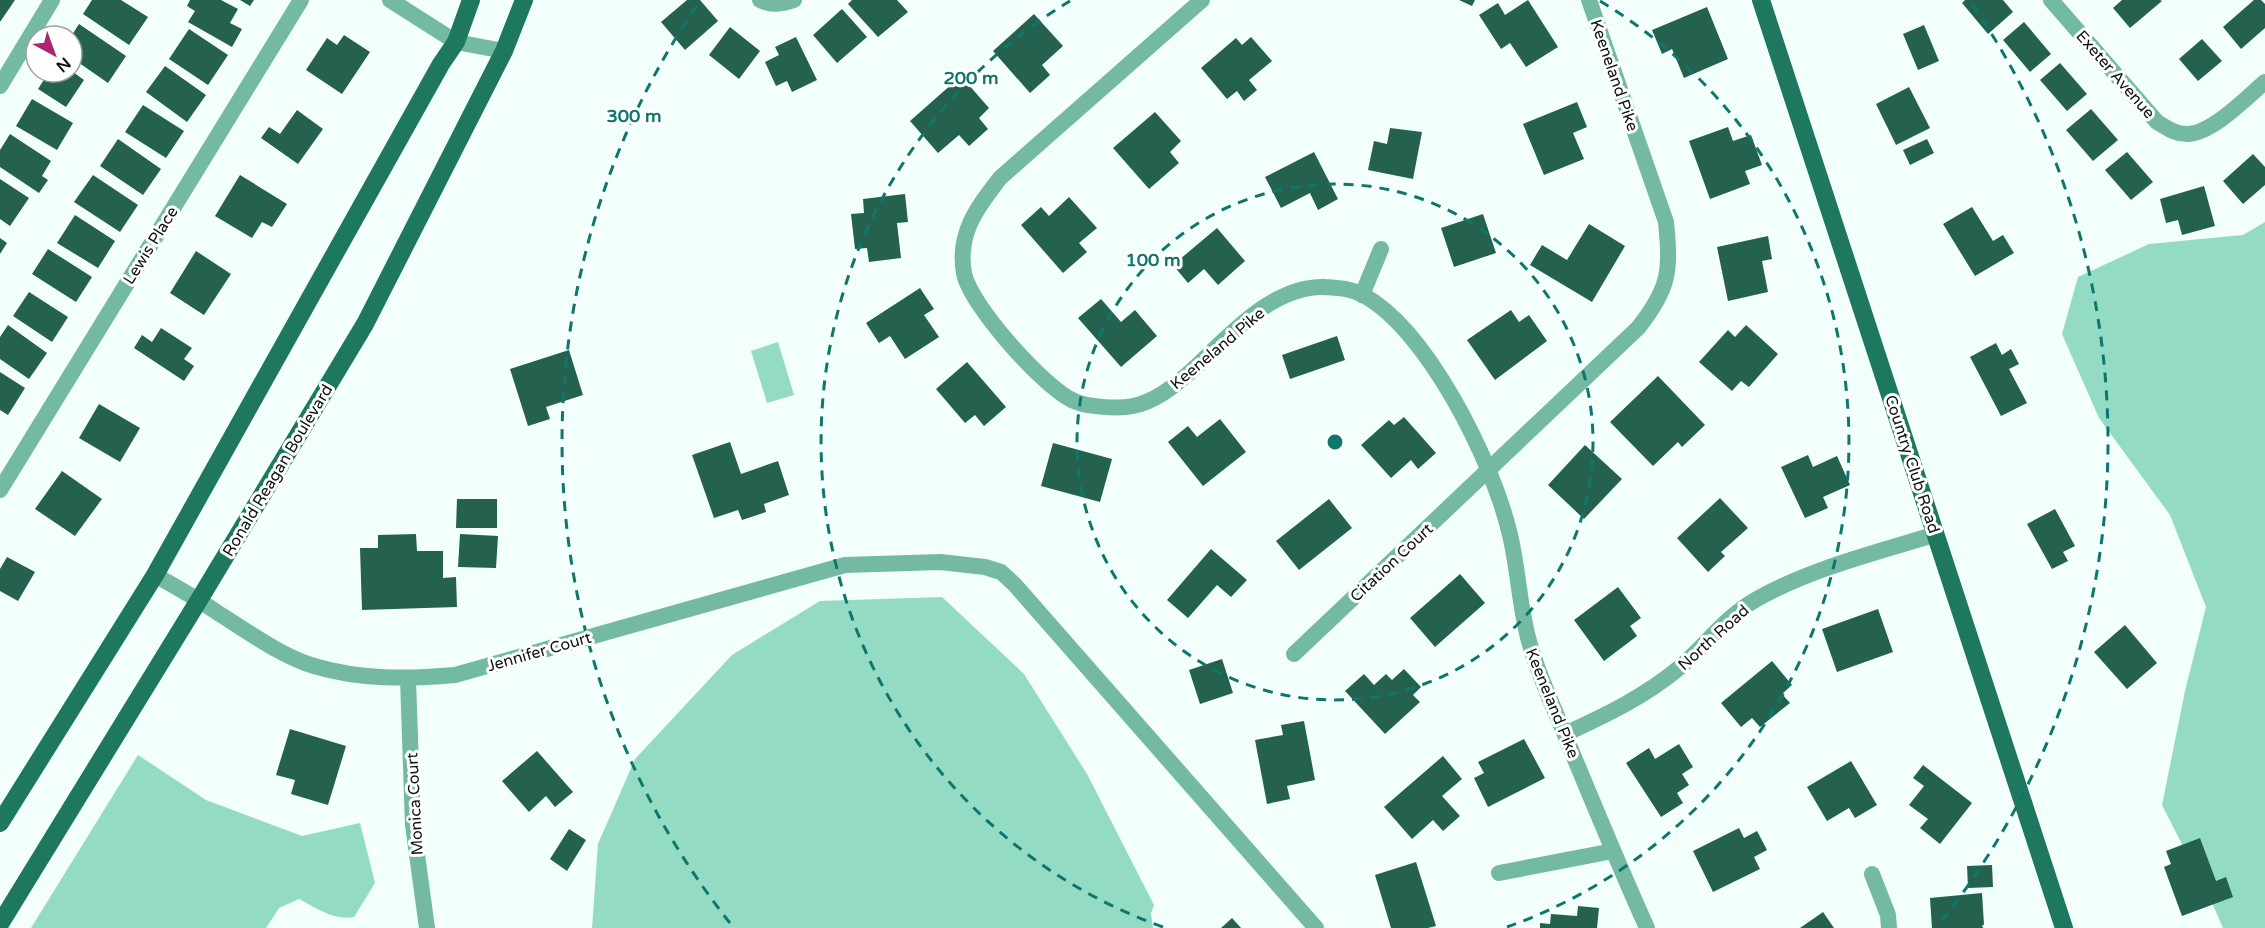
<svg xmlns="http://www.w3.org/2000/svg" width="2265" height="928" font-family="'Varela Round',sans-serif">
<style>
.green{fill:#93dcc3}
.building{fill:#24614f}
.lines{fill:none;stroke-linecap:round;stroke-linejoin:round}
.minor{stroke:#74baa3;stroke-width:16}
.major{stroke:#1e775f;stroke-width:18}
.ring{fill:none;stroke:#0f766e;stroke-width:3;stroke-dasharray:10 8}
.labels{text-anchor:middle;stroke-width:6;stroke-linejoin:round;paint-order:stroke}
.street-label{font-size:16px;fill:#0d1411;stroke:#fff}
.centre{fill:#0f766e;stroke:#fff;stroke-width:3}
.ring-label{font-size:18px;text-anchor:middle;font-weight:bold;fill:#0f766e;stroke:#fff;stroke-width:6;stroke-linejoin:round;paint-order:stroke}
</style>
<rect width="100%" height="100%" fill="#f2fffa"/>
<!-- green -->
<g class="green">
<path d="M2265,222v706h-42l-10,-23 -51,-100 23,-114 21,-84 -36,-92 -71,-97 -37,-84 16,-57 71,-33 94,-9z"/>
<path d="M778,342l16,53 -27,8 -16,-52z"/>
<path d="M942,597l82,77 63,100 67,131 -3,8 2,15h-561l6,-84 37,-85 97,-104 88,-54z"/>
<path d="M138,755l68,45 96,36 58,-13 15,60 -21,34c-19,4 -38,-9 -55,-18l-20,9 -13,20h-235z"/>
</g>
<!-- building -->
<g class="building">
<path d="M0,0h15l-15,22z"/>
<path d="M92,0h29l27,17 -19,28 -46,-31z"/>
<path d="M190,0h31l17,9 -8,14 12,6 -10,18 -44,-25 7,-11 -8,-5z"/>
<path d="M240,0h14l-4,6z"/>
<path d="M687,0h13l18,21 -33,29 -24,-28z"/>
<path d="M852,0h45l11,12 -30,25 -30,-33z"/>
<path d="M1459,0h16l-3,6z"/>
<path d="M1528,0l30,47 -32,20 -16,-24 -9,6 -22,-34 19,-12 7,12z"/>
<path d="M1965,0h38l10,12 -25,22 -26,-31z"/>
<path d="M2122,0h38l2,1 -32,27 -17,-20z"/>
<path d="M2254,0h7l4,4v24l-24,21 -18,-22z"/>
<path d="M1707,7l21,52 -44,19 -12,-29 -10,5 -10,-24z"/>
<path d="M842,9l25,28 -30,26 -24,-28z"/>
<path d="M1034,14l29,32 -21,19 8,10 -20,18 -37,-42z"/>
<path d="M2024,22l27,32 -21,18 -27,-32z"/>
<path d="M79,24l47,32 -18,27 -36,-25v-23z"/>
<path d="M1924,25l15,36 -21,9 -15,-36z"/>
<path d="M730,27l30,24 -21,28 -30,-24z"/>
<path d="M189,29l39,26 -20,30 -39,-26z"/>
<path d="M344,35l26,17 -28,42 -36,-24 21,-32 10,7z"/>
<path d="M796,37l21,43 -25,12 -5,-11 -11,5 -11,-24 14,-7 -4,-8z"/>
<path d="M1251,37l21,24 -23,19 8,10 -13,11 -7,-10 -10,8 -26,-31 35,-30 6,7z"/>
<path d="M2202,39l20,22 -24,20 -19,-22z"/>
<path d="M2060,63l27,31 -20,17 -27,-31z"/>
<path d="M165,66l41,29 -19,27 -41,-30z"/>
<path d="M49,72h24l11,8 -18,27 -28,-18z"/>
<path d="M961,76l28,32 -10,10 9,11 -19,17 -10,-11 -21,18 -28,-32z"/>
<path d="M1909,87l21,41 -34,17 -20,-41z"/>
<path d="M32,99l41,24 -16,27 -41,-24z"/>
<path d="M1577,102l10,25 -14,6 11,26 -40,16 -21,-51z"/>
<path d="M143,105l41,26 -18,27 -41,-26z"/>
<path d="M2091,109l27,31 -25,21 -27,-31z"/>
<path d="M297,110l26,19 -25,35 -37,-26 8,-11 11,7z"/>
<path d="M1155,112l26,29 -11,11 9,11 -30,26 -36,-41z"/>
<path d="M1728,127l5,14 18,-6 11,30 -17,6 5,13 -40,15 -21,-58z"/>
<path d="M1390,128l32,4 -9,47 -45,-9 6,-29 13,3z"/>
<path d="M10,134l41,27 -9,15 6,4 -9,13 -39,-26v-17z"/>
<path d="M118,139l43,30 -18,26 -43,-29z"/>
<path d="M1927,139l7,14 -24,12 -7,-15z"/>
<path d="M1314,152l24,47 -20,11 -8,-17 -29,15 -16,-31z"/>
<path d="M2127,152l26,30 -22,18 -26,-30z"/>
<path d="M2253,154l12,13v18l-22,19 -20,-23z"/>
<path d="M93,175l45,30 -18,27 -46,-30z"/>
<path d="M240,175l47,29 -15,23 -10,-5 -10,16 -37,-22z"/>
<path d="M0,179l29,19 -19,28 -10,-7z"/>
<path d="M2204,186l11,40 -33,9 -4,-15 -12,3 -6,-24z"/>
<path d="M905,194l3,28 -11,1 4,35 -32,4 -2,-14 -12,1 -4,-35 13,-1 -1,-14z"/>
<path d="M1069,197l28,31 -18,15 8,9 -24,21 -42,-48 20,-18 8,9z"/>
<path d="M1972,207l21,34 10,-6 11,18 -39,23 -32,-52z"/>
<path d="M1483,214l13,39 -42,14 -13,-39z"/>
<path d="M75,215l40,26 -17,27 -41,-25z"/>
<path d="M1589,224l36,22 -33,56 -62,-37 12,-20 25,15z"/>
<path d="M1217,228l28,33 -27,24 -14,-16 -16,14 -15,-18z"/>
<path d="M1768,236l4,23 -10,2 6,31 -40,9 -11,-54z"/>
<path d="M0,238l7,5 -7,11z"/>
<path d="M48,249l44,28 -16,25 -44,-28z"/>
<path d="M196,251l35,23 -27,41 -34,-22z"/>
<path d="M920,288l14,21 -10,6 15,22 -34,22 -15,-23 -11,7 -13,-20z"/>
<path d="M29,292l39,25 -16,25 -39,-26z"/>
<path d="M1101,299l20,23 14,-12 22,26 -36,31 -43,-49z"/>
<path d="M1511,310l8,12 10,-7 18,26 -52,39 -28,-40z"/>
<path d="M8,325l39,28 -18,26 -29,-20v-22z"/>
<path d="M1746,325l32,29 -29,33 -8,-6 -9,10 -33,-29 29,-32 7,7z"/>
<path d="M161,328l31,20 -8,11 10,7 -10,15 -50,-33 8,-13 10,7z"/>
<path d="M1337,336l8,24 -55,19 -8,-24z"/>
<path d="M1996,343l6,12 9,-6 8,15 -10,5 18,34 -26,13 -31,-59z"/>
<path d="M569,350l14,45 -37,12 4,12 -22,7 -18,-57z"/>
<path d="M967,362l39,45 -22,19 -9,-11 -10,8 -29,-34z"/>
<path d="M0,372l25,16 -17,27 -8,-5z"/>
<path d="M1658,376l47,49 -23,22 -4,-5 -25,24 -43,-44z"/>
<path d="M99,404l41,24 -20,34 -41,-24z"/>
<path d="M1404,417l32,36 -18,16 -7,-9 -20,18 -30,-33 28,-25 5,5z"/>
<path d="M1220,419l26,33 -43,34 -35,-44 20,-16 9,11z"/>
<path d="M730,442l11,32 37,-13 11,34 -25,9 2,8 -24,8 -4,-10 -24,8 -22,-63z"/>
<path d="M1053,443l59,16 -12,43 -59,-16z"/>
<path d="M1585,445l37,34 -38,40 -36,-34z"/>
<path d="M1808,455l5,12 24,-11 13,29 -27,12 5,11 -23,10 -24,-51z"/>
<path d="M62,471l40,28 -27,37 -40,-27z"/>
<path d="M1720,498l28,30 -27,24 4,4 -17,16 -31,-34z"/>
<path d="M457,499h40v29h-41z"/>
<path d="M1329,499l23,29 -53,42 -23,-29z"/>
<path d="M2055,509l20,37 -12,6 5,9 -16,8 -25,-45z"/>
<path d="M416,534l1,17h26v27l13,-1 1,30 -95,3 -2,-62h18v-13z"/>
<path d="M460,534l38,2 -2,32 -38,-1z"/>
<path d="M1211,549l36,31 -16,17 -14,-12 -29,33 -21,-18z"/>
<path d="M7,557l28,15 -17,29 -18,-10v-22z"/>
<path d="M1460,574l25,29 -50,44 -25,-29z"/>
<path d="M1618,587l23,31 -11,8 7,10 -33,25 -30,-41z"/>
<path d="M1878,609l15,43 -56,20 -15,-43z"/>
<path d="M2125,625l32,38 -30,26 -33,-37z"/>
<path d="M1222,659l11,34 -33,11 -11,-34z"/>
<path d="M1772,661l20,24 -10,9 8,9 -30,24 -8,-9 -11,9 -20,-24z"/>
<path d="M1404,669l17,18 -8,8 7,7 -35,32 -40,-43 19,-17 10,11 12,-11 6,6z"/>
<path d="M1304,721l11,59 -28,6 3,13 -23,5 -12,-64 28,-5 -2,-10z"/>
<path d="M290,729l56,17 -18,59 -37,-11 4,-14 -19,-5z"/>
<path d="M1524,739l21,39 -57,29 -14,-29 10,-5 -6,-11z"/>
<path d="M1679,744l14,23 -11,7 7,11 -12,8 6,10 -22,14 -35,-54 23,-15 6,11z"/>
<path d="M537,751l36,41 -18,15 -9,-11 -17,16 -27,-31z"/>
<path d="M1443,756l19,23 -20,17 18,20 -17,15 -10,-11 -21,19 -28,-32z"/>
<path d="M1851,761l26,44 -22,13 -6,-10 -22,13 -20,-34z"/>
<path d="M1923,765l49,38 -32,41 -20,-16 8,-9 -19,-14 15,-19 -11,-8z"/>
<path d="M1739,828l5,10 13,-7 10,19 -13,7 6,12 -47,23 -20,-41z"/>
<path d="M569,829l17,11 -19,31 -17,-12z"/>
<path d="M2200,838l16,43 10,-4 7,20 -51,19 -18,-49 7,-3 -5,-13z"/>
<path d="M1416,862l20,64 -8,2h-37l-16,-53z"/>
<path d="M1992,865l1,22 -25,1 -1,-22z"/>
<path d="M1982,893l2,32h-2l1,3h-51l-2,-30z"/>
<path d="M1578,906l21,2 -2,20h-57v-5l10,1 1,-10 26,2z"/>
<path d="M1823,912l11,16h-34z"/>
<path d="M1232,918l9,10h-20z"/>
</g>
<g class="lines">
<!-- minor -->
<g class="minor">
<path d="M390,0l66,42 48,9"/>
<path d="M760,0c11,6 22,4 34,0"/>
<path d="M1202,0l-202,178c-23,30 -43,55 -36,95 5,31 81,116 110,128 13,6 44,8 59,5 21,-4 40,-19 56,-33 38,-34 81,-87 135,-86 14,1 26,1 39,8 65,35 129,166 146,236 10,38 10,80 22,117 9,31 24,62 36,92 26,63 52,126 80,188"/>
<path d="M2051,0l106,122c10,6 18,12 30,12 25,0 60,-37 78,-52"/>
<path d="M0,86l52,-86"/>
<path d="M1362,295l19,-46"/>
<path d="M0,490l301,-490"/>
<path d="M155,575c21,12 43,24 63,38 29,18 63,43 96,53 47,14 93,13 141,9l390,-110 95,-3 45,5 16,5 14,13 301,343"/>
<path d="M1294,654l344,-326c31,-39 33,-56 28,-106l-77,-222"/>
<path d="M408,679l5,146 14,103"/>
<path d="M1565,734c41,-19 79,-37 114,-66 26,-22 47,-52 78,-69 55,-31 119,-46 179,-65"/>
<path d="M1499,873l114,-22"/>
<path d="M1872,874l16,41 1,13"/>
</g>
<!-- major -->
<g class="major">
<path d="M1761,0l303,928"/>
<path d="M0,823l155,-248 286,-511 15,-22 15,-42"/>
<path d="M0,924l199,-324 166,-276 139,-273 20,-51"/>
</g>
</g>
<!-- distance rings -->
<g class="ring">
<circle cx="1335" cy="442" r="258"/>
<path d="M1163 927A515 515 0 0 1 1070 1M1600 1A515 515 0 0 1 1507 927"/>
<path d="M730 923A773 773 0 0 1 698 4M1972 4A773 773 0 0 1 1940 923"/>
</g>
<g class="labels">
<!-- street labels -->
<g class="street-label">
<text transform="translate(2116 74) rotate(49)" y="6">Exeter Avenue</text>
<text transform="translate(1615 75) rotate(71)" y="6">Keeneland Pike</text>
<text transform="translate(150 245) rotate(-58)" y="6">Lewis Place</text>
<text transform="translate(1217 348) rotate(-40)" y="6">Keeneland Pike</text>
<text transform="translate(1913 464) rotate(72)" y="6">Country Club Road</text>
<text transform="translate(277 470) rotate(-59)" y="6">Ronald Reagan Boulevard</text>
<text transform="translate(1391 562) rotate(-43)" y="6">Citation Court</text>
<text transform="translate(1713 637) rotate(-42)" y="6">North Road</text>
<text transform="translate(539 651) rotate(-16)" y="6">Jennifer Court</text>
<text transform="translate(1553 703) rotate(68)" y="6">Keeneland Pike</text>
<text transform="translate(414 804) rotate(-93)" y="6">Monica Court</text>
</g>
</g>
<circle cx="1335" cy="442" r="9" class="centre"/>
<g class="ring-label">
<text x="971" y="84">200 m</text>
<text x="634" y="122">300 m</text>
<text x="1153" y="266">100 m</text>
</g>
<!-- north arrow -->
<g transform="translate(54 54) rotate(139)"><circle r="28" fill="#ffffff" stroke="#9ea1a0" stroke-width="1.5"/>
<path d="M0-4.5L10 22L0 15L-10 22Z" fill="#ab2772"/>
<text y="-9" font-size="16" font-weight="bold" text-anchor="middle" fill="#0d1411">N</text>
</g>
</svg>
